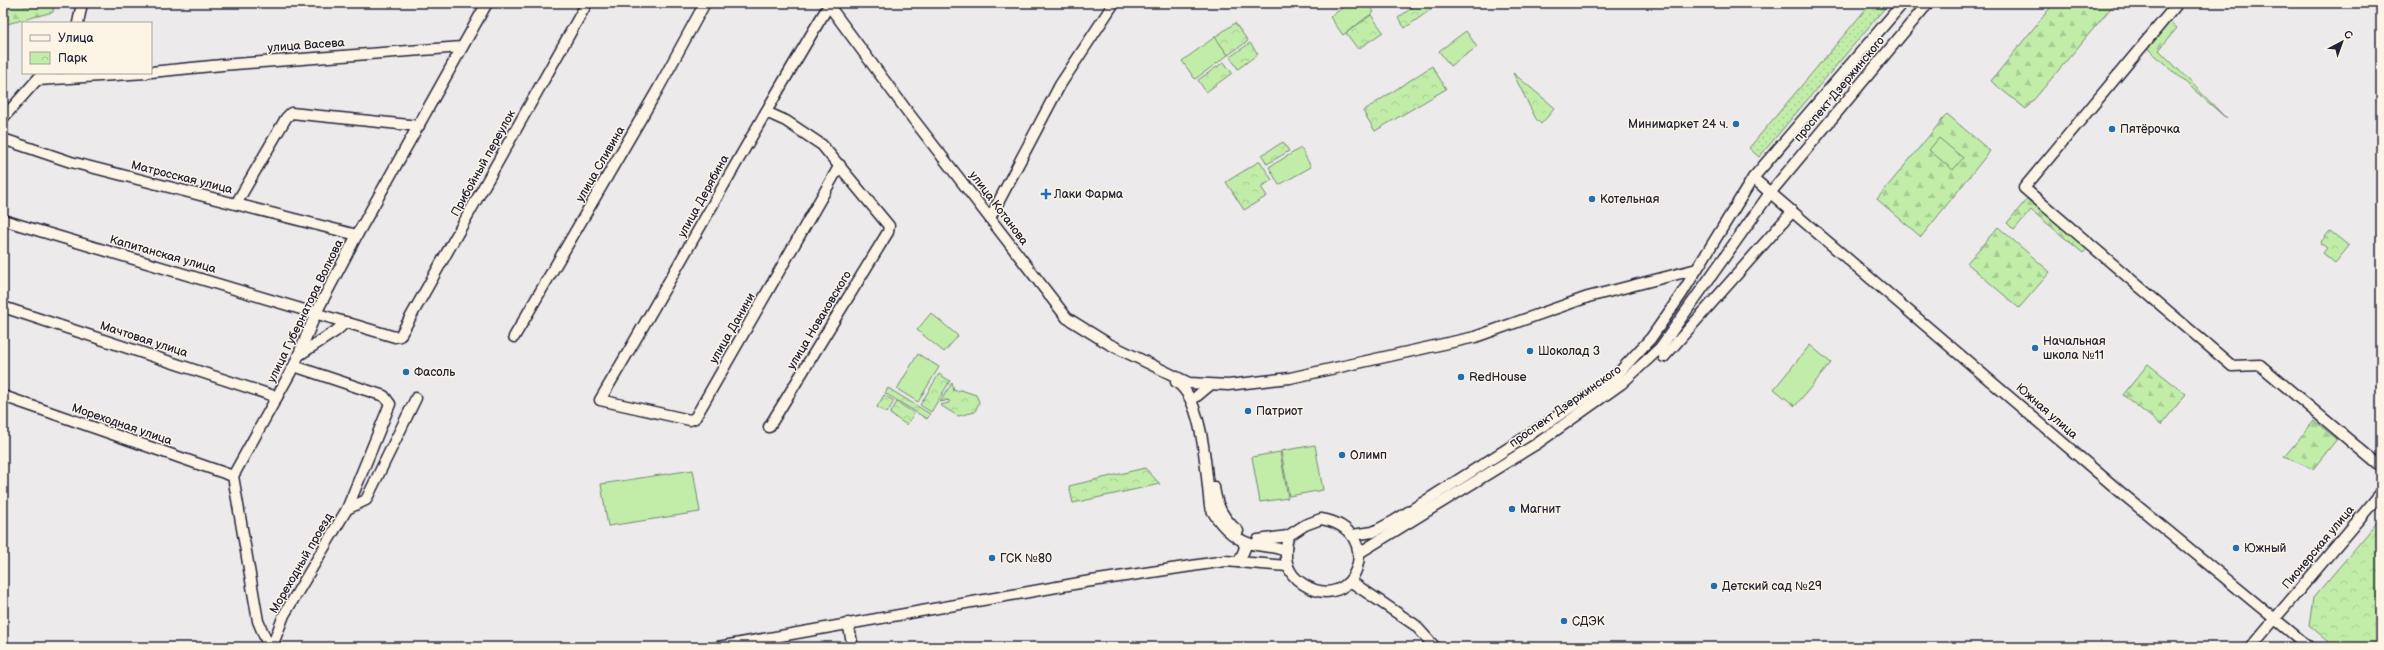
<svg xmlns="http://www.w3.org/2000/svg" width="2384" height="650" font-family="'Balsamiq Sans',sans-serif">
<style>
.grass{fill:url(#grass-dots);stroke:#728872}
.forest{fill:url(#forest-firs);stroke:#728872}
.park{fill:url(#park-crowns);stroke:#728872}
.pitch{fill:#c2eda9;stroke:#728872}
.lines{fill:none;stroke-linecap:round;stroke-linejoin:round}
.minor-casing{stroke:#22223b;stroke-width:13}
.minor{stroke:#fcf5e5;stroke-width:10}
.poi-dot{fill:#1f6fb2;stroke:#fcf5e5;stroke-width:1.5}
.labels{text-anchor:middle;stroke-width:3;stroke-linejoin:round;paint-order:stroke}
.street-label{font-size:12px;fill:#22223b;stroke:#fcf5e5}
.poi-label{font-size:12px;fill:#22223b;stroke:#fcf5e5;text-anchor:start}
</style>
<defs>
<pattern id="grass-dots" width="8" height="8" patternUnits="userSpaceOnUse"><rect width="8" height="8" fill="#c2eda9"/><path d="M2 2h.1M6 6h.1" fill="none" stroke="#a6cb92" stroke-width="1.8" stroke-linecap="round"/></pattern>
<pattern id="forest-firs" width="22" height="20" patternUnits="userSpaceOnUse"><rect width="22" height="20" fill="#c2eda9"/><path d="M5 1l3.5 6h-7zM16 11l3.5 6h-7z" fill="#a6cb92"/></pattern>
<pattern id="park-crowns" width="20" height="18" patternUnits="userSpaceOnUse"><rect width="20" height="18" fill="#c2eda9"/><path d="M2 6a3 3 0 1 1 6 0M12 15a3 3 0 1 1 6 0" fill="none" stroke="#a6cb92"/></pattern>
</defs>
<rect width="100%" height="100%" fill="#eceaea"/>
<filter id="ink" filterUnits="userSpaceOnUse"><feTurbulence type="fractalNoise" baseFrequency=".025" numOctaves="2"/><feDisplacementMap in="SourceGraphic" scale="8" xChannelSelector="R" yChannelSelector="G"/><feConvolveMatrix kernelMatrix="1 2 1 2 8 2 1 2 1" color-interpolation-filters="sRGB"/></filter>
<g filter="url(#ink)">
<!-- grass -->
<path class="grass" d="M1871,3h18l-130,154 -10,-9z"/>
<!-- forest -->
<g class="forest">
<path d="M3,3h51l-1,9 -50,13z"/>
<path d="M2054,3h61l-89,106 -35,-28z"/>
<path d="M2169,21l8,7 -18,22 68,69 -80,-71z"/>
<path d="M1947,114l43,37 -69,86 -44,-38z"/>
<path d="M2027,199l60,50 -4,4 -52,-43 -17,20 -7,-7z"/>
<path d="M1998,227l52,45 -31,36 -52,-45z"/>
<path d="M2148,364l38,30 -25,31 -38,-30z"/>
<path d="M2314,421l23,18 -24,30 -29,-12z"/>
</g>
<!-- park -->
<g class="park">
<path d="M1418,3h18l1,2 -32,23 -7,-10z"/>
<path d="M1371,15l12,17 -25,17 -12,-16z"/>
<path d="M1235,23l13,18 -20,14 -13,-18z"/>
<path d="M1250,43l8,11 -20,15 -8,-12z"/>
<path d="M1224,62l8,11 -26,19 -8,-12z"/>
<path d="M1432,66l14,23 -71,42 -12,-20z"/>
<path d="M1513,73l42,35 -14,16 -5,-5z"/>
<path d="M1283,142l6,9 -22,13 -5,-9z"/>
<path d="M1260,161l12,19 -11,7 6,9 -23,14 -18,-28z"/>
<path d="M2330,231l19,15 -14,17 -12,-10 4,-5 -7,-5z"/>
<path d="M939,374l11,7 -19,31 -11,-7z"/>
<path d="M952,383l2,8 7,-1 15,5 3,7 -4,10 -17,4 -18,-11 9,-2v-3l-9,2z"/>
<path d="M888,388l42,26 -3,5 -42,-26z"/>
<path d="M884,395l10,6 -7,12 -10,-6z"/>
<path d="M897,402l17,11 -7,12 -17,-11z"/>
<path d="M1145,468l15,16 -87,19 -4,-17z"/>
<path d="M2381,518v129h-46l-26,-22 4,-27z"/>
</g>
<!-- pitch -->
<g class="pitch">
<path d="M1349,3h19l6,9 -31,23 -13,-18z"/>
<path d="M1466,31l11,16 -27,19 -11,-15z"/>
<path d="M1215,37l13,18 -33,24 -13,-18z"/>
<path d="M1939,138l24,20 -10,12 -24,-20z"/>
<path d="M1301,148l10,19 -32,18 -10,-18z"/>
<path d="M931,313l27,23 -14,16 -27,-22z"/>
<path d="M1810,345l21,18 -36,43 -21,-17z"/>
<path d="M918,354l21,13 -21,35 -21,-13z"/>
<path d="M1315,445l8,45 -34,6 -8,-45z"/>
<path d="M1280,452l8,46 -28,4 -8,-45z"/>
<path d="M693,470l7,42 -92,14 -7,-42z"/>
</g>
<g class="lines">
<defs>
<g id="minor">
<path d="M827,3l80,108 160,207 42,26 80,39 39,2 62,-7 185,-41 113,-40 109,-28"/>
<path d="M2178,3l-154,185 208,178 28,-1 121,102"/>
<path d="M829,5c-79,130 -151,264 -229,395l90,20 5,-2 145,-253"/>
<path d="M78,23l4,-20"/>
<path d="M151,72l71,-7 240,-18"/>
<path d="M38,80l108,-7"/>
<path d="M766,112l20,9 36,24 67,81 -1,6 -119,195"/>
<path d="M3,118l40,-45"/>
<path d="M3,139l68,23 286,73"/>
<path d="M1753,178l371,317 185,152"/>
<path d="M236,204l50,-86 5,-5 128,13"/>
<path d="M990,218l70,-133 54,-82"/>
<path d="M3,220l392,117 5,-1 187,-333"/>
<path d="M3,307l274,90"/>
<path d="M514,337l144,-248 47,-86"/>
<path d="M299,355l37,-24 10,-9"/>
<path d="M1664,357l128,-145"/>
<path d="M294,366l90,30 6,8 -43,105"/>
<path d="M1176,382c28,17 30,93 34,124 7,16 23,33 41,38 12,3 23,2 34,7"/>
<path d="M3,396l230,80"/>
<path d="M1197,396l12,-10"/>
<path d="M1214,487c2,18 10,33 24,44"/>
<path d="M1321,519c67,11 34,99 -18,65 -19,-12 -19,-29 -15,-48l17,-11z"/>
<path d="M1352,535l21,-3 21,-11 138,-88 80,-53 39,-42 30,-43 72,-117 150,-175"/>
<path d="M1258,540l30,-4"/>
<path d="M1359,553l179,-110 83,-59 39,-36 110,-155 158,-190"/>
<path d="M1239,562l6,-14 -2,-7"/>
<path d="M1350,581l65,44 20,22"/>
<path d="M848,623l5,24"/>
<path d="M273,644l11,-29 63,-106 19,-9 50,-102"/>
<path d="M273,647v-3l-7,-4 -8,-19 -25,-145 61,-110 22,-53 41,-78 130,-232"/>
<path d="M718,647l367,-65 140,-21 63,5"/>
<path d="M2251,647l130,-154"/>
</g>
</defs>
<!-- minor casing -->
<use href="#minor" class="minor-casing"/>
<!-- minor -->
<use href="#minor" class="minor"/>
</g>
</g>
<!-- markers -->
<g class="poi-dot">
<circle cx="1736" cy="124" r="4"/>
<circle cx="2112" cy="129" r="4"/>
<path d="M1044 188h4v4h4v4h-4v4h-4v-4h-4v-4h4z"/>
<circle cx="1592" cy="199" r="4"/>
<circle cx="2035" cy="348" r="4"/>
<circle cx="1530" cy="351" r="4"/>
<circle cx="406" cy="372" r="4"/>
<circle cx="1461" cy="377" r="4"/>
<circle cx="1248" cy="411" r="4"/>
<circle cx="1342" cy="455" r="4"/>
<circle cx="1512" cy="509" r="4"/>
<circle cx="2236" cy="548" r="4"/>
<circle cx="992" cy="558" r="4"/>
<circle cx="1714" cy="586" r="4"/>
<circle cx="1564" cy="621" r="4"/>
</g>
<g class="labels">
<!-- street labels -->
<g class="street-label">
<text transform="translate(306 45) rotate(-4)" y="4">улица Васева</text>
<text transform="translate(1839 89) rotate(-50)" y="4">проспект Дзержинского</text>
<text transform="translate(483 163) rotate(-61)" y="4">Прибойный переулок</text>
<text transform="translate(600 164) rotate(-60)" y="4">улица Сливина</text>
<text transform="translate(182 177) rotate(14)" y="4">Матросская улица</text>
<text transform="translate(703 196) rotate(-61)" y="4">улица Дерябина</text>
<text transform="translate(999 208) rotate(53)" y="4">улица Котанова</text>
<text transform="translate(163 254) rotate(16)" y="4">Капитанская улица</text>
<text transform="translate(305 311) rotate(-64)" y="4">улица Губернатора Волкова</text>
<text transform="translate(819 320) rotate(-59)" y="4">улица Новаковского</text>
<text transform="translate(732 328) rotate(-60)" y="4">улица Данини</text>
<text transform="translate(144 339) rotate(18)" y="4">Мачтовая улица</text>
<text transform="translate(1565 406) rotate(-35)" y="4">проспект Дзержинского</text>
<text transform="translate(2047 411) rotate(41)" y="4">Южная улица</text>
<text transform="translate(122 424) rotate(19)" y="4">Мореходная улица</text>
<text transform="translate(2318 547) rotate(-50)" y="4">Пионерская улица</text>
<text transform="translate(301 563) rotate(-60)" y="4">Мореходный проезд</text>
</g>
<!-- poi labels -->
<g class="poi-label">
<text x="1728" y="128" text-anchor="end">Минимаркет 24 ч.</text>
<text x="2120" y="133">Пятёрочка</text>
<text x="1054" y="198">Лаки Фарма</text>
<text x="1600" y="203">Котельная</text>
<text x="2043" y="345">Начальная<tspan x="2043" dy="14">школа №11</tspan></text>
<text x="1538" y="355">Шоколад 3</text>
<text x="414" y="376">Фасоль</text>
<text x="1469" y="381">RedHouse</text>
<text x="1256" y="415">Патриот</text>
<text x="1350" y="459">Олимп</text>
<text x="1520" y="513">Магнит</text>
<text x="2244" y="552">Южный</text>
<text x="1000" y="562">ГСК №80</text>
<text x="1722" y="590">Детский сад №29</text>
<text x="1572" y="625">СДЭК</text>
</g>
</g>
<!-- margin -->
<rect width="2384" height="650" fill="none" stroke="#fcf5e5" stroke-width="16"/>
<rect x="8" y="8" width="2368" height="634" fill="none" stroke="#22223b" stroke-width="1.5" filter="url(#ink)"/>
<!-- legend -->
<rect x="22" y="22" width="130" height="52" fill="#fcf5e5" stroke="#a5a1a1"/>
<rect x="30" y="35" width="20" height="6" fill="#fcf5e5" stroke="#a5a1a1"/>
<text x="58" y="42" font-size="12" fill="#22223b">Улица</text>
<rect x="30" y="52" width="20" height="12" fill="url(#park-crowns)" stroke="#a5a1a1"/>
<text x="58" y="62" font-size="12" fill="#22223b">Парк</text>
<!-- north arrow -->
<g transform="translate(2342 42) rotate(41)" stroke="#fcf5e5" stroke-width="3" paint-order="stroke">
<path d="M0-3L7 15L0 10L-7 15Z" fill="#22223b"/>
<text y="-6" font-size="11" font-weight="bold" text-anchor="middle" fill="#22223b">С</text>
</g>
</svg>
